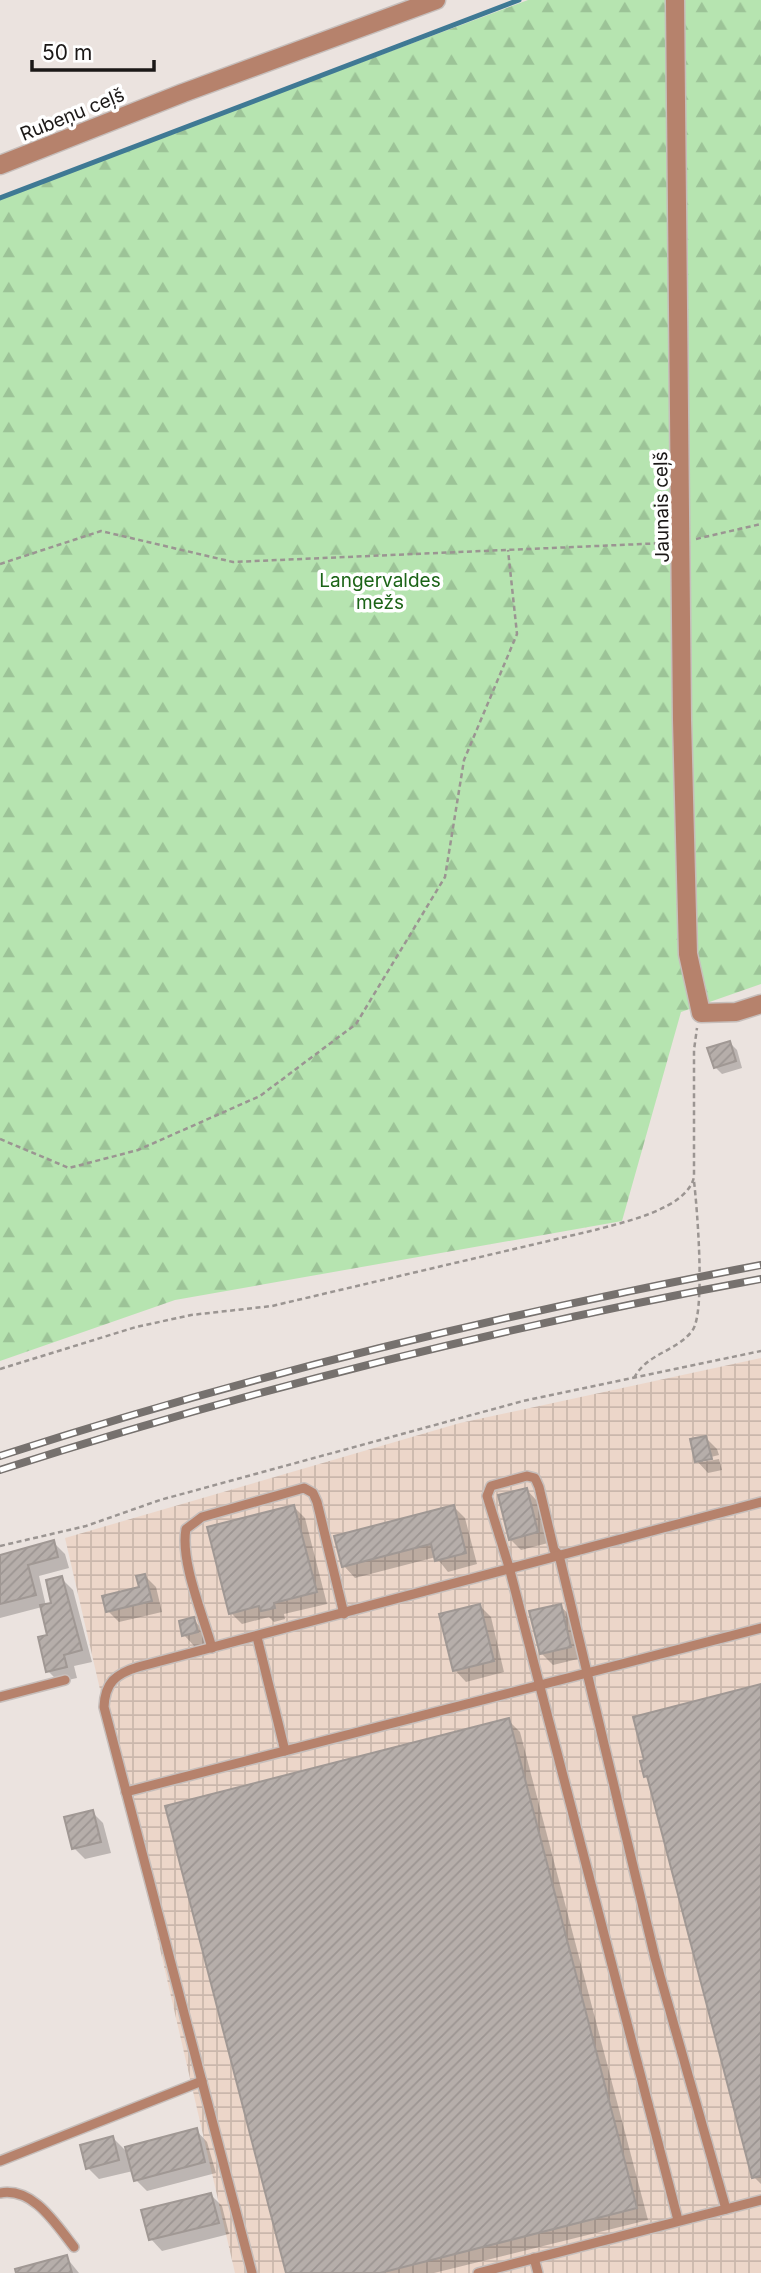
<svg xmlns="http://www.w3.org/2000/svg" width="761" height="2273" font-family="Inter,sans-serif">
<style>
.industrial{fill:url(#industrial-grid)}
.forest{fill:url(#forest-firs)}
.shadow{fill:#0003}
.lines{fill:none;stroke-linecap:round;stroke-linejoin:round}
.stream{stroke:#3f7994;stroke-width:5}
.building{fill:url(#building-hatch);stroke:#a09894;stroke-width:2}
.lane-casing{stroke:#c6bebb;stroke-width:12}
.street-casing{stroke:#c6bebb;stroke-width:21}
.path{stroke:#9b9592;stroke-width:2.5;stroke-dasharray:5 3.5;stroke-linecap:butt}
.lane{stroke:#b6826c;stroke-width:9}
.street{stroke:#b6826c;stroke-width:18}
.rail-casing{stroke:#76716e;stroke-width:8}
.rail{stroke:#fff;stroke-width:5;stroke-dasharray:16;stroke-linecap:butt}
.labels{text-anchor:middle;stroke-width:7;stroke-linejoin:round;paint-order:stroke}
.street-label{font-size:19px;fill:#1b1817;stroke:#fff}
.park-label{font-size:19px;fill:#1c6417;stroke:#fff}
</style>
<defs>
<pattern id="industrial-grid" width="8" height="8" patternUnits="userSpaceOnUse" patternTransform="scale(1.75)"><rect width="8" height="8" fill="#ecd6c9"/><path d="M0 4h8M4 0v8" fill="none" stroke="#cab7ac"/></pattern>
<pattern id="forest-firs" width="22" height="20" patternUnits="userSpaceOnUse" patternTransform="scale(1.75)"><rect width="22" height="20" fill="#b6e4b0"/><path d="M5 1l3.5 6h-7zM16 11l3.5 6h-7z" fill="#9cc397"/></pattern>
<pattern id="building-hatch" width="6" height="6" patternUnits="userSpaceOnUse" patternTransform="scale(1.75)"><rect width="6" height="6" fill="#b6aeaa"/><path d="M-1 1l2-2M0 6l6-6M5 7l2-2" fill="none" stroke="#9c9592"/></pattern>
</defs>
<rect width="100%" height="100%" fill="#ebe3df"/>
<!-- industrial -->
<path class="industrial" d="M761,1358v915h-526l-170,-735 395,-115z"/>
<!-- forest -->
<path class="forest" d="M528,0h233v984l-80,28 -59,209 -447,79 -175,61v-1164z"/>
<!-- shadow -->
<g class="shadow">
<path d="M730,1043l7,7 5,18 -20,6 -7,-7z"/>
<path d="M706,1438l11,11 2,6 -16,4v3l16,-3 3,11 -14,3 -11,-12z"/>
<path d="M527,1490l11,12 10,41 -27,7 -11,-11z"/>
<path d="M453,1506l12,12 12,46 -29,8 -12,-15 -81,21 -11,-12z"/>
<path d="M294,1507l11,11 22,86 -43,10 1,5 -11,3 -5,-5 -27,7 -11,-11z"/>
<path d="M53,1542l12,12 4,14 -30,8 7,30 7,-2 8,-26 12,12 19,72 -18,4 3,12 -18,4 -11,-11 2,-35 -8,-29 -42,11v-61z"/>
<path d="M145,1576l11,11 6,25 -43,10 -11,-11 33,-23z"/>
<path d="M480,1606l11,11 13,55 -38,10 -11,-12z"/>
<path d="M560,1606l12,11 10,41 -29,7 -12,-12z"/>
<path d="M193,1619l11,12 4,13 -13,3 -11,-12z"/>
<path d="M761,1686v498l-7,-7 -104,-397 -4,-4z"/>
<path d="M508,1720l12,12 128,488 -214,53h-147z"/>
<path d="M92,1812l11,11 8,30 -26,6 -11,-11z"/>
<path d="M196,2130l11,12 9,31 -69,18 -11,-11 -3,-9 -34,8 -11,-11 25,-30 16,16z"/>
<path d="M211,2195l11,11 7,28 -67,17 -11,-12z"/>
<path d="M66,2257l13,16h-61z"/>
</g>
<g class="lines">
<!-- stream -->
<path class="stream" d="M0,198l519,-198"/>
</g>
<!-- building -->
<g class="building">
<path d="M730,1041l6,20 -22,7 -7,-20z"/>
<path d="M706,1436l6,23 -17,3 -5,-23z"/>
<path d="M527,1488l11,44 -29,8 -11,-45z"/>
<path d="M294,1505l23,87 -43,11 1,5 -14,3 -2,-5 -30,8 -22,-87z"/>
<path d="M454,1505l12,48 -31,8 -4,-17 -89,23 -8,-31z"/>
<path d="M54,1540l4,17 -30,8 8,30 -36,9v-49z"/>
<path d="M145,1574l7,27 -46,11 -4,-16 37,-9 -3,-11z"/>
<path d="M62,1576l20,74 -18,5 3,12 -21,5 -8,-35 9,-2 -7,-30 11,-2 -5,-23z"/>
<path d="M480,1604l14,57 -41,10 -14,-57z"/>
<path d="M561,1604l10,43 -31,7 -11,-43z"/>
<path d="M194,1617l4,15 -16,4 -3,-15z"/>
<path d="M761,1684v492l-9,2 -105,-402 -3,1 -4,-16 4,-1 -11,-43z"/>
<path d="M509,1718l128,490 -257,65h-94l-121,-467z"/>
<path d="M93,1810l8,32 -29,7 -8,-32z"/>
<path d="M197,2128l8,34 -71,19 -9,-34z"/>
<path d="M113,2136l6,24 -33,9 -6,-24z"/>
<path d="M211,2193l8,30 -70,17 -8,-30z"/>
<path d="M67,2255l5,18h-56l-1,-4z"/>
</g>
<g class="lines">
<defs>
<g id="lane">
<path d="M257,1637l28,114"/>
<path d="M212,1648c-9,-33 -32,-87 -26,-119l16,-12 102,-29 9,5 4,9 27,112"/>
<path d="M0,1697l65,-17"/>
<path d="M126,1792l635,-164"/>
<path d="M0,2161l202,-80"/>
<path d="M0,2193c33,-6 55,30 74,54"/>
<path d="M678,2220l-169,-653 -22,-71 4,-10 36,-10 8,2 4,9 15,63 5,5 96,403 71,251"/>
<path d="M534,2258l4,15"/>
<path d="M252,2273l-148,-566c1,-24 11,-33 34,-40l623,-165"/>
<path d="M478,2273l283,-73"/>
</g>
<g id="street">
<path d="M675,0l7,720 6,234 13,59 35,-1 25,-8"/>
<path d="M0,165l183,-72 253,-93"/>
</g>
</defs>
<!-- lane casing -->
<use href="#lane" class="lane-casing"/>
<!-- street casing -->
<use href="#street" class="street-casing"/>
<!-- path -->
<g class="path">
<path d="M696,539l65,-15"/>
<path d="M0,564l101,-33 132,31 432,-19"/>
<path d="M0,1139l69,29 69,-18 122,-54 96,-72 89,-147 19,-117 53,-126 -9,-84"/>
<path d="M0,1369l136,-42 55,-12 81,-9 323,-76c29,-8 92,-21 99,-53v-127l3,-22"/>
<path d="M634,1378c13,-25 42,-26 58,-47 14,-17 5,-124 2,-150"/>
<path d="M0,1546l86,-20 74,-26 363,-99 238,-50"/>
</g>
<!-- lane -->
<use href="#lane" class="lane"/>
<!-- street -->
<use href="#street" class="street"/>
<defs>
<g id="rail">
<path d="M0,1456c249,-81 504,-142 761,-191"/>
<path d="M0,1470c249,-80 503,-143 761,-191"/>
</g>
</defs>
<!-- rail casing -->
<use href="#rail" class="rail-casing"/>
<!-- rail -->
<use href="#rail" class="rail"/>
</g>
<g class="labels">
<!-- street labels -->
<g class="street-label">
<text transform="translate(72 114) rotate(-22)" y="7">Rubeņu ceļš</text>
<text transform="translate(661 507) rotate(-91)" y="7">Jaunais ceļš</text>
</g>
<!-- park labels -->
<g class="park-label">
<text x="380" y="587">Langervaldes<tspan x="380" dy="22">mežs</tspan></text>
</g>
</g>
<!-- scale -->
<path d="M32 60v10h122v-10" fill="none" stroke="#1b1817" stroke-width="3.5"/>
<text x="42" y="60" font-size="21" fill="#1b1817" stroke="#ffffff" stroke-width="5" paint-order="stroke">50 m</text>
</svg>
